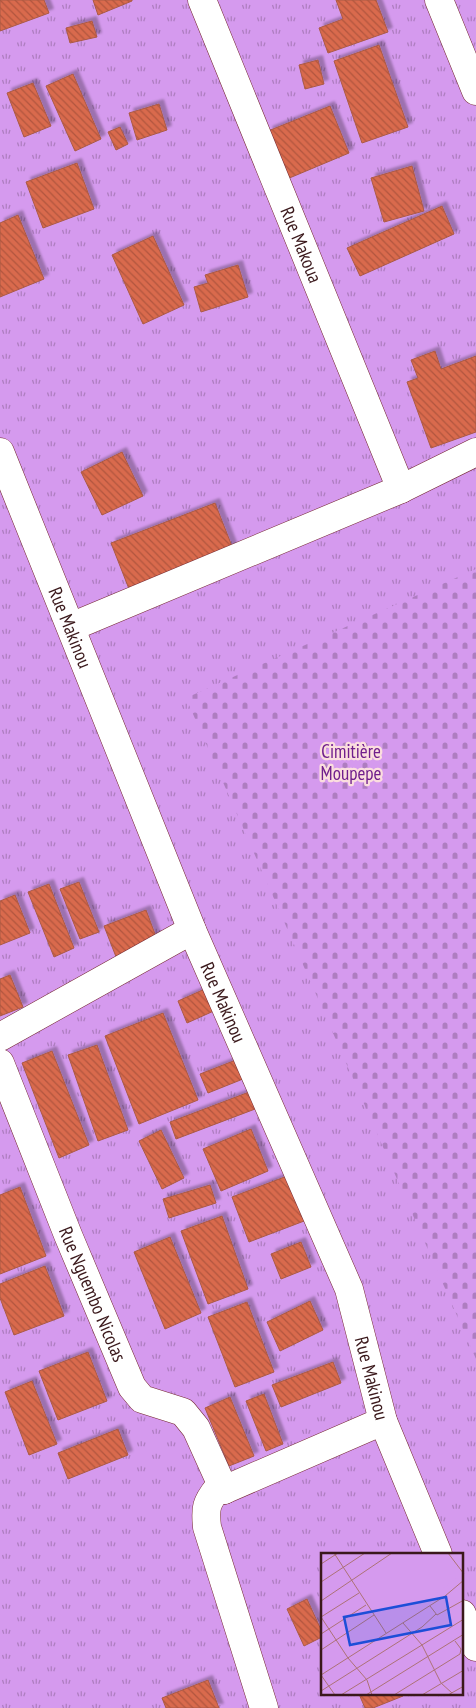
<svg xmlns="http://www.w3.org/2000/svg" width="476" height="1708" font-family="'PT Sans Narrow',sans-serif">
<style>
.grass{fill:url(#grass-tufts);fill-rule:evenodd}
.cemetery{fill:url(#cemetery-stones)}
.building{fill:url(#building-back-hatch);stroke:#aa5a45;filter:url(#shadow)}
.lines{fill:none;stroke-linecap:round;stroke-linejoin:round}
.street-casing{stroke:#752731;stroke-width:29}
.street{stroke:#fff;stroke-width:28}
.labels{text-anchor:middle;stroke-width:4.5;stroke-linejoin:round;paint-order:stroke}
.street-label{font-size:19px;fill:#3a181b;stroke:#fbdede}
.park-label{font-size:19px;fill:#701e8c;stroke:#fbdede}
.inset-road{fill:none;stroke:#ad7276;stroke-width:1}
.view{fill:#1d4ed8;fill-opacity:0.15;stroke:#1d4ed8;stroke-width:2.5}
.inset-edge{fill:none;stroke:#3a181b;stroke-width:2.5}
</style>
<defs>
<pattern id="grass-tufts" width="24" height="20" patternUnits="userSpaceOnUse" patternTransform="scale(1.25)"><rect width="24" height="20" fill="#d59aee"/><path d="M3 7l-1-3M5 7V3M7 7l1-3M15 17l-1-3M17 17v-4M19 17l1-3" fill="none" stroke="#ae7dc0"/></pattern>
<pattern id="cemetery-stones" width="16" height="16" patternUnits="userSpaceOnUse" patternTransform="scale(1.25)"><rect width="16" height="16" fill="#d59aee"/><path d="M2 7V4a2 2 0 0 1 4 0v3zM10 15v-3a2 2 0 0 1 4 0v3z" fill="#ae7dc0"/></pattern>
<pattern id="building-back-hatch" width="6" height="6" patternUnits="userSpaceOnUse" patternTransform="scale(1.25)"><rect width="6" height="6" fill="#d96a4d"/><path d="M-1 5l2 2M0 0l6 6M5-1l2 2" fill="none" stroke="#b1563f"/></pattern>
<filter id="shadow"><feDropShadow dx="4.5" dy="-4.5" stdDeviation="1" flood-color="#0004"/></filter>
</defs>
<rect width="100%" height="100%" fill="#f9aeb2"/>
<!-- grass -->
<path class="grass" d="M0,0h476v1708h-476zM322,1554h140v140h-140z"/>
<!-- cemetery -->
<path class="cemetery" d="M476,569v790l-290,-661z"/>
<!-- building -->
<g class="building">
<path d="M0,0h44l5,13 -49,18z"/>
<path d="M93,0h39v1l-34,14z"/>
<path d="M336,0h40l12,32 -60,21 -9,-25 24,-9z"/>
<path d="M92,21l5,16 -27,6 -4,-15z"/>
<path d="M379,45l29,82 -46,16 -28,-82z"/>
<path d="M318,60l6,24 -19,5 -6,-24z"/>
<path d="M73,74l28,65 -26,12 -29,-65z"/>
<path d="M33,83l18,43 -27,11 -17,-44z"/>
<path d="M159,104l8,26 -30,10 -8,-27z"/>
<path d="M330,106l19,47 -62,26 -19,-48z"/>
<path d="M120,127l8,17 -12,6 -8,-18z"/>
<path d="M77,163l17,46 -51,19 -17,-46z"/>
<path d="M412,166l12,45 -40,11 -13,-44z"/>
<path d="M442,206l12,28 -94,42 -13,-28z"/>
<path d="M18,215l26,64 -44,18v-74z"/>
<path d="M153,236l31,69 -41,19 -31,-69z"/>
<path d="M238,265l10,32 -47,15 -7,-25 14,-4 -3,-8z"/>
<path d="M435,351l6,18 35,-13v76l-45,16 -24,-66 11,-4 -7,-18z"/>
<path d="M122,452l21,44 -41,19 -21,-43z"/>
<path d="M215,503l20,51 -104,40 -20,-51z"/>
<path d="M79,882l20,50 -19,7 -20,-50z"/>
<path d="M49,884l25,64 -20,9 -26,-65z"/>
<path d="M15,895l15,38 -30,12v-44z"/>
<path d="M146,910l15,40 -41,17 -16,-41z"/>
<path d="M10,975l13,32 -23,9v-37z"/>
<path d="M207,988l9,22 -29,13 -9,-22z"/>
<path d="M163,1013l35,87 -59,24 -34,-88z"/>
<path d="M97,1045l31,85 -30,11 -30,-86z"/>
<path d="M52,1051l37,94 -30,13 -37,-95z"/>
<path d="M241,1058l7,19 -40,16 -8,-19z"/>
<path d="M257,1089l6,17 -87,33 -6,-17z"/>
<path d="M251,1129l17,42 -47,20 -18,-42z"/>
<path d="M161,1130l23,48 -22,11 -23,-48z"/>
<path d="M295,1173l17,45 -63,24 -17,-45z"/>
<path d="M210,1185l6,18 -47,15 -6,-19z"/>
<path d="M20,1187l26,69 -46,18v-79z"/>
<path d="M222,1216l26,73 -40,15 -27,-73z"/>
<path d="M170,1237l31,76 -36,16 -31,-77z"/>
<path d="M301,1242l10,25 -30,12 -10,-25z"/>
<path d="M45,1266l19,50 -50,19 -14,-37v-14z"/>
<path d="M310,1301l13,29 -43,21 -13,-29z"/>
<path d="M247,1302l27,70 -39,15 -27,-70z"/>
<path d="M88,1352l19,49 -49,19 -19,-49z"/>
<path d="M333,1362l8,21 -60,24 -9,-22z"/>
<path d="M32,1381l25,63 -28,11 -24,-63z"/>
<path d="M264,1394l19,50 -17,7 -20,-50z"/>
<path d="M230,1397l24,59 -25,10 -24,-58z"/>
<path d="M118,1429l10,26 -60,24 -10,-26z"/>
<path d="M307,1599l15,33v5l-18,9 -17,-37z"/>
<path d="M208,1680l11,28h-53l-4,-10z"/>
<path d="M359,1694h43l1,2 -30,12h-8z"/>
</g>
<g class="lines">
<defs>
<g id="street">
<path id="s1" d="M202,0l199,489"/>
<path d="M439,0l37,91"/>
<path id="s2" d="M0,452l192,478 157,359 34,132 55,133"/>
<path d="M71,627l330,-138 75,-37"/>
<path d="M0,1037l192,-107"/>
<path id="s3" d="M0,1063l68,172 64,152 10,12 41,13 13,16 28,62"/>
<path d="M462,1614l14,33"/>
<path d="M264,1708l-57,-181c-2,-19 -1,-24 11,-39l6,2 159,-69"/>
</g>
</defs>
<!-- street casing -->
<use href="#street" class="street-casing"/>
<!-- street -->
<use href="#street" class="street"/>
</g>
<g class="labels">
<!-- street labels -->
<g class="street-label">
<text dy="7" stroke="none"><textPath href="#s1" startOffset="264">Rue Makoua</textPath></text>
<text dy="7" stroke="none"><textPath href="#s2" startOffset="189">Rue Makinou</textPath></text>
<text dy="7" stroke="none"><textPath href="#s2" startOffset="594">Rue Makinou</textPath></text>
<text dy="7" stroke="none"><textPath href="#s3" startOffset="249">Rue Nguembo Nicolas</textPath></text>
<text dy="7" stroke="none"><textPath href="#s2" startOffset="999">Rue Makinou</textPath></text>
</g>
<!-- park labels -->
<g class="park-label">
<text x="351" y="758">Cimitière<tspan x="351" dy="22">Moupepe</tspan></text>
</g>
</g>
<!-- overview -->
<g transform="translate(321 1553)">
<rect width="142" height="142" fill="#f9aeb2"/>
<path d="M0,0h142v142h-142z" fill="#d59aee"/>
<path d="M76,0h48l15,23 -71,50 -32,-46z" fill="#d59aee"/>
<path class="inset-road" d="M13,0l52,80M127,0l16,21M0,11l17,-11M0,29l44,-29M0,48l71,-48M109,53l7,9 27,-15M0,64l27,41 19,22 5,15M0,64l38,-24M82,70l19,22 19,38 11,10M0,81l45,-29M0,97l53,-35M0,122l124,-79 19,-16M0,122l14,20M0,138l101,-64 14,-13M20,142l123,-76M45,142l98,-61M73,142l66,-41 1,-5 -6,-8M101,142l42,-25M127,142l16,-9"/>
<path class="view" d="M125,44l5,28 -101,20 -6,-28z"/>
<rect width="142" height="142" class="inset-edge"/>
</g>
</svg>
